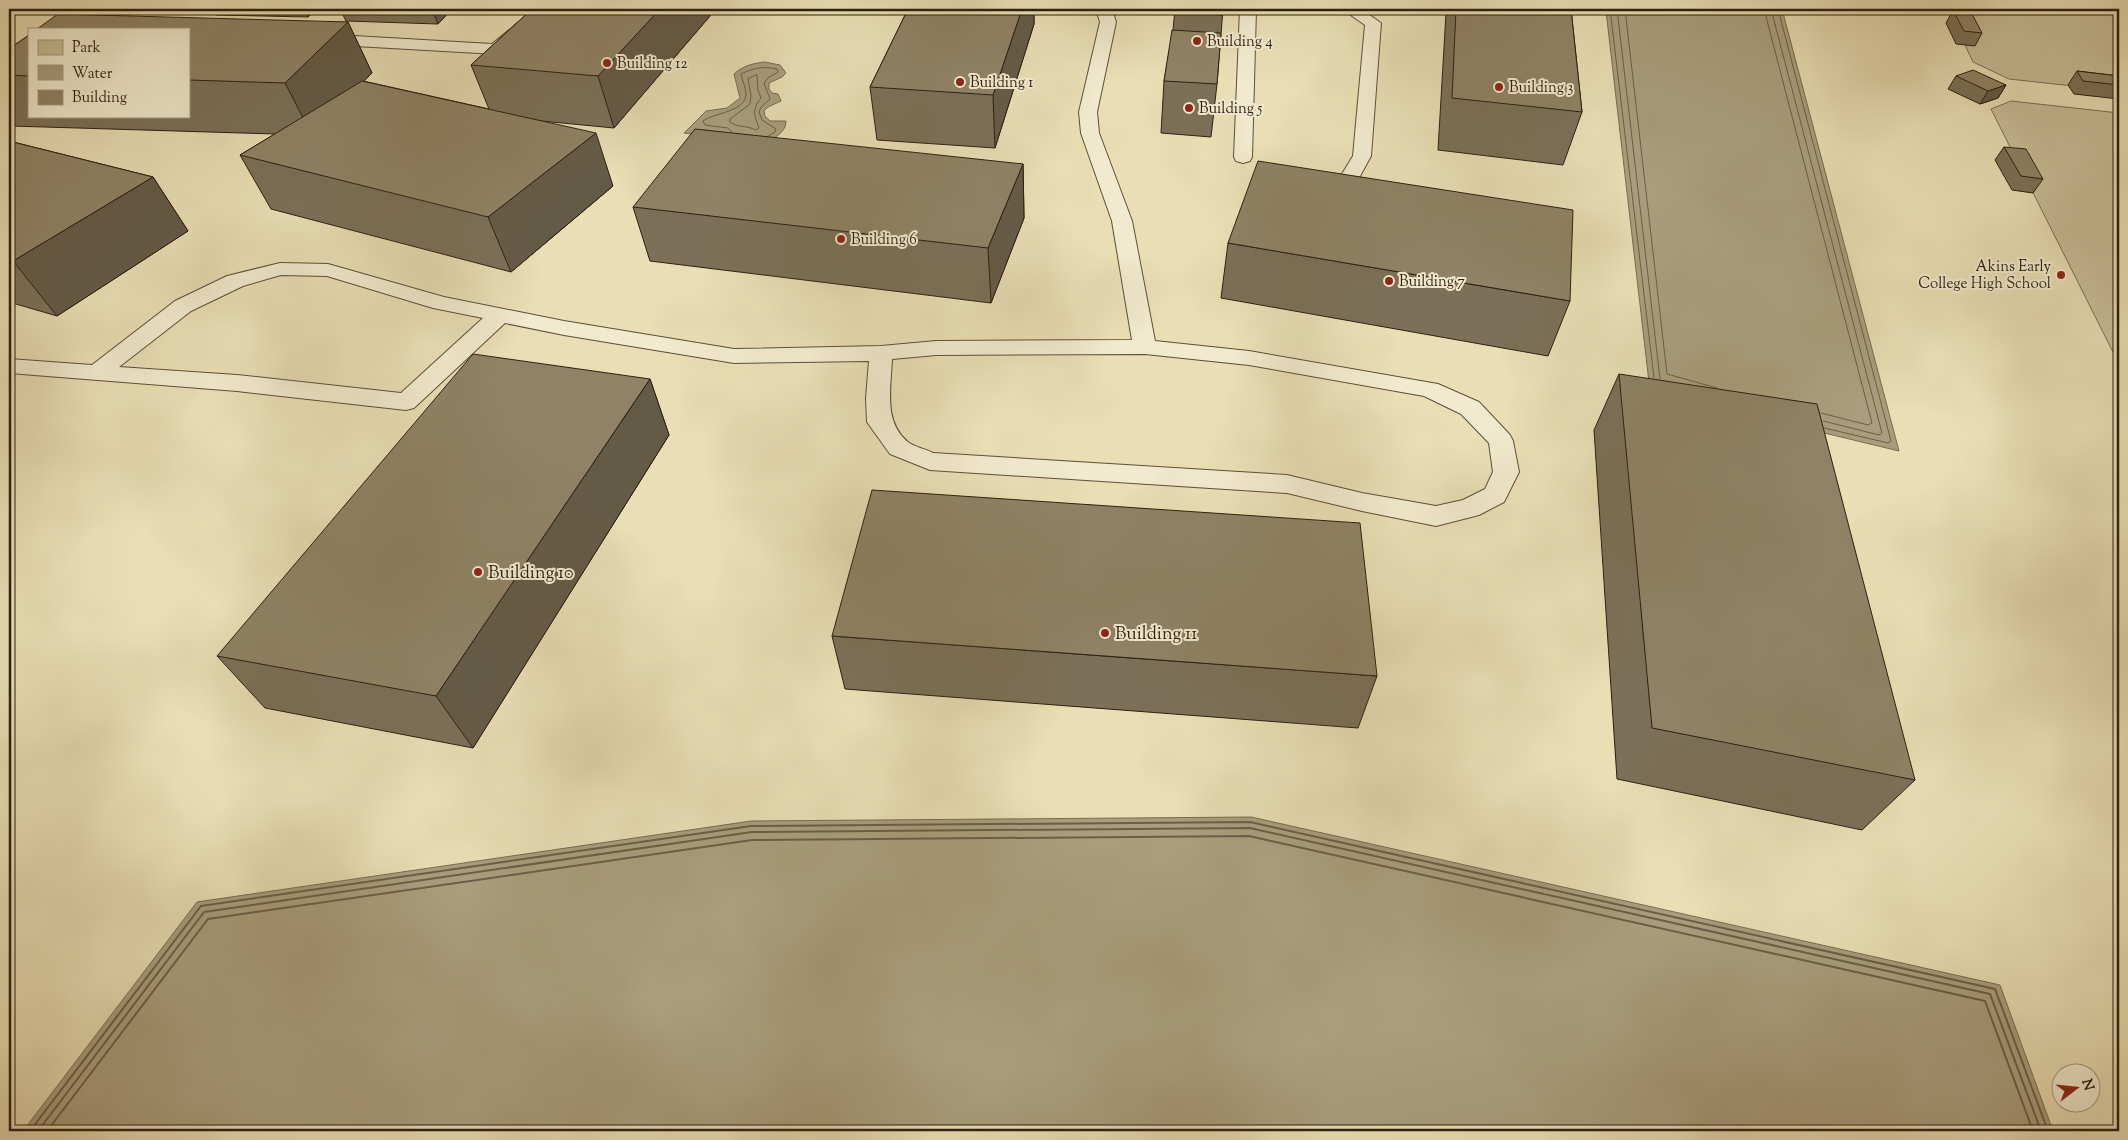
<svg xmlns="http://www.w3.org/2000/svg" width="2128" height="1140" font-family="'Sorts Mill Goudy',serif">
<style>
.green{fill:#c9be98;stroke:#7b6e55}
.water{fill:#a99d7d;stroke:#776b52}
.lines{fill:none;stroke-linecap:round;stroke-linejoin:round}
.shore-far1{stroke:#6b5e48;stroke-width:1}
.shore{stroke:#6b5e48;stroke-width:2}
.service-casing{stroke:#5c4f3a;stroke-width:2}
.service{fill:#f1eace;fill-rule:evenodd}
.wall{fill:#7b7058;stroke:#2d1f12}
.shaded-wall{fill:#645b47;stroke:#2d1f12}
.building{fill:#8f8266;stroke:#2d1f12}
.poi-dot{fill:#8f2418;stroke:#f1eace;stroke-width:2}
.labels{text-anchor:middle;stroke-width:4;stroke-linejoin:round;paint-order:stroke}
.far-poi-label{font-size:15px;fill:#2d1f12;stroke:#f1eace;text-anchor:start}
.poi-label{font-size:18px;fill:#2d1f12;stroke:#f1eace;text-anchor:start}
</style>
<rect width="100%" height="100%" fill="#e9deb4"/>
<filter id="stains"><feTurbulence type="fractalNoise" baseFrequency=".004" numOctaves="4"/><feColorMatrix values="0 0 0 0 .2 0 0 0 0 .09 0 0 0 0 .02 0 0 0 .5 -.17"/></filter>
<radialGradient id="worn" r=".72"><stop offset=".6" stop-color="#630" stop-opacity="0"/><stop offset="1" stop-color="#630" stop-opacity=".3"/></radialGradient>
<!-- green -->
<g class="green">
<path d="M1948,9h171v82l-110,-12 -36,-17z"/>
<path d="M2011,101l108,12v251l-128,-255z"/>
</g>
<!-- water -->
<g class="water">
<path d="M1586,9h196l117,442 -249,-60 -44,-380z"/>
<path d="M765,62l15,3 6,8 -4,4 -13,6v6l3,4 6,1 3,7 -13,6 -4,4 1,5 5,5h16c0,12 -12,17 -20,21l-62,-12 -5,5 -15,-2 22,-22 21,-3 13,-10 -6,-24c8,-8 20,-11 31,-12z"/>
<path d="M1251,817l749,168 53,146h-2030l174,-229 554,-81z"/>
</g>
<g class="lines">
<!-- shore-far1 -->
<g class="shore-far1">
<path d="M1610,9l44,369"/>
<path d="M1617,9l43,370"/>
<path d="M1625,9l42,365 50,14"/>
<path d="M1764,9l108,414 -4,2 -47,-12"/>
<path d="M1771,9l111,424 -3,2 -56,-14"/>
<path d="M1778,9l113,432 -3,2 -64,-15"/>
<path d="M757,75l1,15 3,8c-9,11 -7,17 -2,30l-3,2c-10,-5 -18,-2 -26,-8v-3l20,-15 1,-9 -3,-16z"/>
<path d="M732,132l-4,-4 -23,-3 -2,-4c10,-8 43,-9 43,-27 0,-6 -4,-14 -5,-20 12,-6 23,-8 36,-5l1,3 -10,6 -4,5 6,16 -9,8 -2,5 3,8 14,9 -1,3 -7,4"/>
</g>
<!-- shore -->
<g class="shore">
<path d="M30,1131l171,-225 550,-80 499,-4 745,167 53,142"/>
<path d="M38,1131l166,-219 548,-80 498,-4 740,166 51,137"/>
<path d="M47,1131l161,-212 544,-79 497,-4 736,165 48,130"/>
</g>
<defs>
<g id="service">
<path d="M535,9h17l-50,44 -6,1 -176,-10 -6,-1 -2,-4 2,-4 6,-1 172,10z"/>
<path d="M1096,9h16l4,13 -19,90 2,21 33,88 23,120 94,10 189,33 41,18 31,33 3,6 6,31 -15,30 -25,13 -43,11 -74,-15 -75,-18 -357,-23 -40,-16 -23,-32 -1,-24 3,-37 -135,2 -170,-28 -59,-12 -91,85 -8,2 -169,-19 -228,-18v-14l83,6 83,-64 52,-25 53,-13 48,1 116,33 120,24 170,28 147,-3 55,-5 196,-1 -20,-119 -31,-88 -2,-21 21,-90zM281,275l46,1 106,32 50,10 -82,75 -164,-18 -118,-8 72,-56 52,-25zM1145,354l104,11 175,31 37,18 28,29 4,29 -8,17 -22,11 -27,6 -74,-13 -75,-18 -354,-22c-7,-4 -19,-6 -25,-11 -25,-20 -17,-55 -16,-83l44,-4z"/>
<path d="M1240,9h16l-4,148 -2,4 -7,2 -7,-2 -2,-4z"/>
<path d="M1342,9h19l20,14 -10,133 -12,22 -7,2 -7,-2 -3,-4 11,-18 12,-131z"/>
</g>
</defs>
<!-- service casing -->
<use href="#service" class="service-casing"/>
<!-- service -->
<use href="#service" class="service"/>
</g>
<!-- wall -->
<g class="wall">
<path d="M90,9h93l-3,3z"/>
<path d="M213,9h104l-9,8 -92,-2z"/>
<path d="M340,9h112l-14,15 -92,-3z"/>
<path d="M532,9h184l-102,119 -73,-7 72,65 -102,86 -240,-63 -31,-54 35,-21 -264,-8 -2,-2v-75l20,-14v81h160v-87l159,-7 24,51 -9,8 126,28 -18,-44z"/>
<path d="M908,9h126v15l-39,124 -118,-8 -7,-53z"/>
<path d="M1175,9h48l-6,75 -6,53 -50,-4 3,-52 9,-51z"/>
<path d="M1447,9h124l11,103 -19,53 -125,-15 8,-137z"/>
<path d="M1953,10l29,23 -7,13 -19,-2 -10,-21z"/>
<path d="M2077,71l42,5v23l-45,-5 -6,-9z"/>
<path d="M1956,76l50,9 -8,13 -18,6 -32,-15z"/>
<path d="M9,141l144,36 35,54 -131,85 -48,-14z"/>
<path d="M2004,147l39,32 -10,14 -21,-3 -17,-30z"/>
<path d="M1023,164l1,54 -33,85 -341,-42 -17,-54z"/>
<path d="M1228,243l342,58 -22,55 -327,-58z"/>
<path d="M1619,374l296,406 -53,50 -245,-51 -23,-349z"/>
<path d="M650,379l19,56 -196,313 -208,-40 -48,-52z"/>
<path d="M832,636l545,40 -19,52 -513,-39z"/>
</g>
<!-- shaded-wall -->
<g class="shaded-wall">
<path d="M304,9h13l-9,8z"/>
<path d="M432,9h20l-14,15z"/>
<path d="M660,9h56l-102,119 -16,-52z"/>
<path d="M1022,9h12v15l-39,124 -2,-53z"/>
<path d="M348,22l24,51 -60,62 -27,-52z"/>
<path d="M2006,85l-8,13 -18,6 8,-13z"/>
<path d="M596,133l17,53 -102,86 -23,-55z"/>
<path d="M1023,164l1,54 -33,85 -3,-55z"/>
<path d="M153,177l35,54 -131,85 -44,-55z"/>
<path d="M650,379l19,56 -196,313 -37,-52z"/>
</g>
<!-- building -->
<g class="building">
<path d="M532,9h128l-62,67 -127,-11z"/>
<path d="M908,9h114l-29,86 -123,-8z"/>
<path d="M1175,9h48l-1,6 -48,-3z"/>
<path d="M1456,9h115l11,103 -130,-14z"/>
<path d="M1953,10l18,2 11,21 -18,-2z"/>
<path d="M58,14l290,8 -63,61 -96,-3v-51h-152z"/>
<path d="M1172,30l49,3 -4,51 -53,-3z"/>
<path d="M29,35v41l-20,-1v-26z"/>
<path d="M1973,70l33,15 -18,6 -32,-15z"/>
<path d="M2077,71l42,5v9l-36,-4z"/>
<path d="M362,81l234,52 -108,84 -248,-62z"/>
<path d="M695,129l328,35 -35,84 -355,-41z"/>
<path d="M9,141l144,36 -140,84 -4,-1z"/>
<path d="M2004,147l22,2 17,30 -22,-3z"/>
<path d="M1258,161l315,49 -3,91 -342,-58z"/>
<path d="M473,354l177,25 -214,317 -219,-40z"/>
<path d="M1619,374l198,30 98,376 -263,-52z"/>
<path d="M872,490l488,33 17,153 -545,-40z"/>
</g>
<!-- markers -->
<g class="poi-dot">
<circle cx="1197" cy="41" r="5"/>
<circle cx="607" cy="63" r="5"/>
<circle cx="960" cy="82" r="5"/>
<circle cx="1499" cy="87" r="5"/>
<circle cx="1189" cy="108" r="5"/>
<circle cx="841" cy="239" r="5"/>
<circle cx="2061" cy="275" r="5"/>
<circle cx="1389" cy="281" r="5"/>
<circle cx="478" cy="572" r="5"/>
<circle cx="1105" cy="633" r="5"/>
</g>
<g class="labels">
<!-- far-poi labels -->
<g class="far-poi-label">
<text x="1207" y="46">Building 4</text>
<text x="617" y="68">Building 12</text>
<text x="970" y="87">Building 1</text>
<text x="1509" y="92">Building 3</text>
<text x="1199" y="113">Building 5</text>
<text x="851" y="244">Building 6</text>
<text x="2051" y="271" text-anchor="end">Akins Early<tspan x="2051" dy="17">College High School</tspan></text>
<text x="1399" y="286">Building 7</text>
</g>
<!-- poi labels -->
<g class="poi-label">
<text x="488" y="578">Building 10</text>
<text x="1115" y="639">Building 11</text>
</g>
</g>
<!-- margin -->
<rect width="2128" height="1140" fill="none" stroke="#e9deb4" stroke-width="30"/>
<rect x="10" y="10" width="2108" height="1120" fill="none" stroke="#2d1f12" stroke-width="2.5"/>
<rect x="15" y="15" width="2098" height="1110" fill="none" stroke="#2d1f12"/>
<!-- legend -->
<rect x="28" y="28" width="162" height="90" fill="#f1eace" stroke="#a39983"/>
<rect x="38" y="40" width="25" height="15" fill="#c9be98" stroke="#a39983"/>
<text x="72" y="52" font-size="15" fill="#2d1f12">Park</text>
<rect x="38" y="65" width="25" height="15" fill="#a99d7d" stroke="#a39983"/>
<text x="72" y="78" font-size="15" fill="#2d1f12">Water</text>
<rect x="38" y="90" width="25" height="15" fill="#8f8266" stroke="#a39983"/>
<text x="72" y="102" font-size="15" fill="#2d1f12">Building</text>
<!-- north arrow -->
<g transform="translate(2076 1088) rotate(74)"><circle r="24" fill="#f1eace" stroke="#a39983"/>
<path d="M0-4L9 19L0 12L-9 19Z" fill="#8f2418"/>
<text y="-8" font-size="14" font-weight="bold" text-anchor="middle" fill="#2d1f12">N</text>
</g>
<rect width="100%" height="100%" filter="url(#stains)"/>
<rect width="100%" height="100%" fill="url(#worn)"/>
</svg>
